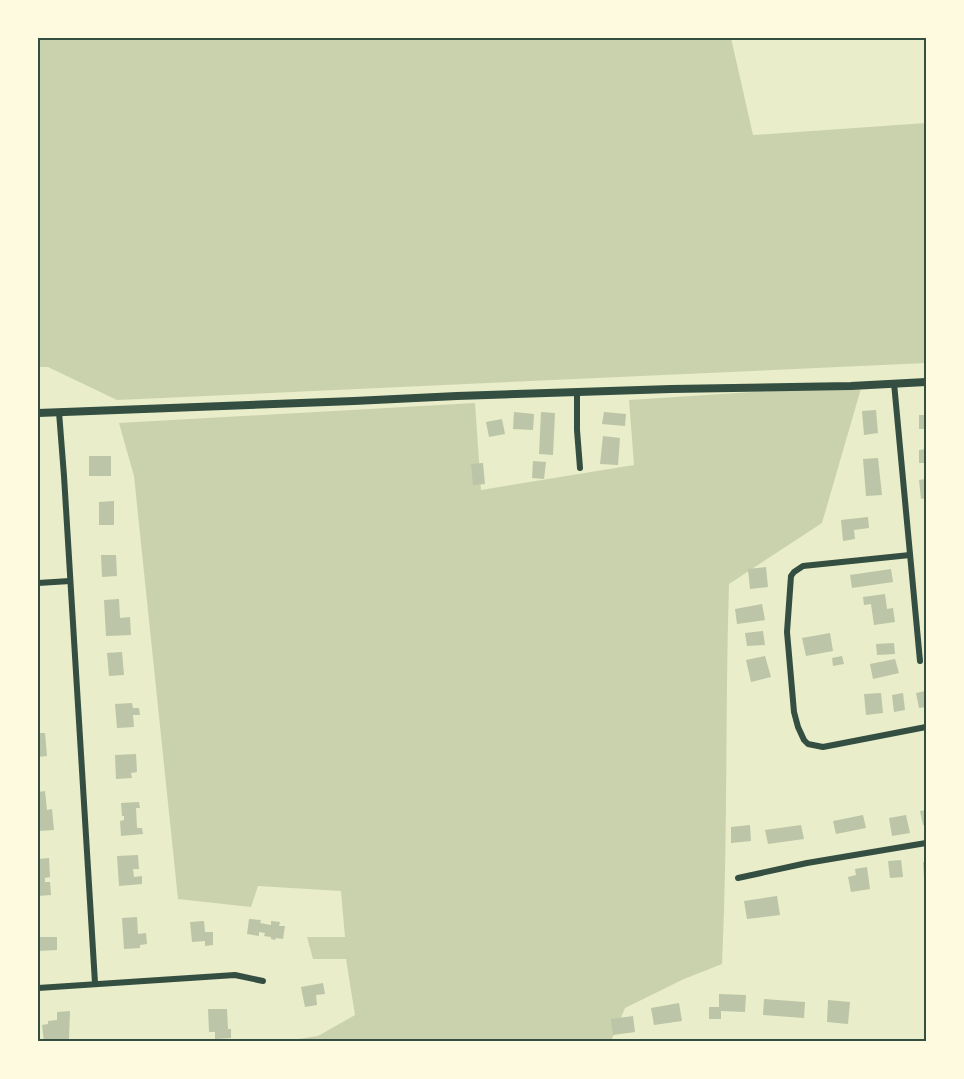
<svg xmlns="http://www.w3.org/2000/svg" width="964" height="1079" font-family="'Sofia Sans Condensed',sans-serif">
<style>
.green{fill:#cad2ad}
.building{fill:#bcc5a7}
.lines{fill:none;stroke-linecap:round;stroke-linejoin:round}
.minor{stroke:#344e41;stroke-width:6}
.tertiary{stroke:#344e41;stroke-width:8}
.neatline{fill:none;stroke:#344e41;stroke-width:2}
</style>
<rect width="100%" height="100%" fill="#e9edc9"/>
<!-- green -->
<g class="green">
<path d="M38,38h693l22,97 173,-12v240l-809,37 -69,-33h-10z"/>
<path d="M862,385l-40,138 -93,61c-4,127 -1,253 -7,380l-38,15 -59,29 -14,33h-326l33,-5 37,-21 -9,-56h-33l-6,-22h38l-4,-46 -83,-5 -7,21 -73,-8 -44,-423 -15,-53 356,-20 6,87 153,-25 -5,-65z"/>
</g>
<!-- building -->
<g class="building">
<path d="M876,410l2,23 -14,2 -2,-24z"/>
<path d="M514,412l20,2 -1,16 -20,-1z"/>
<path d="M541,412l14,1 -2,42 -14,-1z"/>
<path d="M604,412l22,2 -1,12 -23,-2z"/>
<rect x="919" y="415" width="7" height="14"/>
<path d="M502,419l3,15 -16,3 -3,-15z"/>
<path d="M603,436l17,2 -2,27 -18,-1z"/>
<path d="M926,449v14h-7v-13z"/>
<rect x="89" y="456" width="22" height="20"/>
<path d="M878,458l4,37 -16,1 -3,-37z"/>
<path d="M533,461l13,1 -2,17 -12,-1z"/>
<path d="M483,463l2,21 -12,1 -2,-21z"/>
<path d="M926,479v19l-5,1 -2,-19z"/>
<path d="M114,501v24h-15v-23z"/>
<path d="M868,517l1,11 -15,2 1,9 -12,2 -2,-21z"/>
<path d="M101,555h15l1,21 -15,1z"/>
<path d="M766,567l2,20 -18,2 -2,-20z"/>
<path d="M891,569l2,13 -41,6 -2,-13z"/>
<path d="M885,594l2,15 6,-1 2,14 -21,3 -3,-21 -7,1 -1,-8z"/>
<path d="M119,599l1,19 10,-1 1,18 -25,1 -2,-36z"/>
<path d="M762,604l3,16 -28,4 -2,-15z"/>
<path d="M763,631l2,14 -18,1 -2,-13z"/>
<path d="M830,633l3,18 -27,5 -4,-18z"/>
<path d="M894,643l1,11 -18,1 -1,-11z"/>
<path d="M122,652l2,23 -15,1 -2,-23z"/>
<path d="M765,656l6,21 -20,5 -5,-22z"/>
<path d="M842,656l2,8 -11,2 -1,-8z"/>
<path d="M895,659l4,14 -26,6 -3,-15z"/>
<path d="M924,687h2v20l-7,1 -3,-15 9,-2z"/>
<path d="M881,693l2,20 -17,2 -2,-21z"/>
<path d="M903,693l2,17 -11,2 -2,-17z"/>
<path d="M132,703l1,5h6l1,7h-7l1,12 -17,1 -2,-24z"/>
<path d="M38,733h7l2,23 -9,1z"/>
<path d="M136,754l1,18 -6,1 1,5 -16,1 -1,-24z"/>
<path d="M45,791l2,19 5,-1 2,21 -16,1v-39z"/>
<path d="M139,802l1,6h-4l1,20h5l1,6 -22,2 -1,-15 4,-1v-4h-2l-1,-13z"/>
<path d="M926,810v15h-3l-3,-14z"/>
<path d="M863,815l3,13 -30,6 -3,-13z"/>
<path d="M906,815l4,18 -18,3 -3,-18z"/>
<path d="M750,825l1,16 -20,2v-16z"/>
<path d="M801,825l3,14 -36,5 -3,-14z"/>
<path d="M138,855l1,14h-6l1,8 8,-1v8l-23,2 -2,-30z"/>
<path d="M49,858l1,19 -5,1v4h5l1,13 -13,1v-37z"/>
<path d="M901,860l2,17 -13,1 -2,-17z"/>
<path d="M923,862h3v17h-2z"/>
<path d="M867,867l3,22 -19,3 -3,-15 8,-2 -1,-6z"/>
<path d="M777,896l3,19 -33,4 -3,-18z"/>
<path d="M137,917l1,17 8,-1 1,11 -7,1v3l-16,1 -2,-31z"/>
<path d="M249,919l12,1 -1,3 11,2v-4l9,1 -1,4h6l-2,13 -7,-1 -1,2 -4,-1v-2l-7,-1 1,-3 -6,-1v4l-12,-2z"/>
<path d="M204,921l1,11h8v13l-8,1v-5l-13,1 -2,-20z"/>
<path d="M38,937h19v13l-19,1z"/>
<path d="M323,983l2,11 -9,1 1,10 -12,2 -4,-20z"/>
<path d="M719,994l27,1 -1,17 -24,-1v8h-12v-12h10z"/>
<path d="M764,999l41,3 -1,16 -41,-3z"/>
<path d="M828,1000l22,2 -2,22 -21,-2z"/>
<path d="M679,1003l3,18 -28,4 -3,-17z"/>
<path d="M208,1009h19l1,20h3v9l-16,1v-7h-6z"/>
<path d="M70,1011l-1,28h-9v3h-16l-2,-17 6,-1v-3l9,-1v-8z"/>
<path d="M633,1016l2,16 -22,3 -2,-16z"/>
</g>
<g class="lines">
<!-- minor -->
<g class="minor">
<path d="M894,383l26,278"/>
<path d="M577,392v38l3,38"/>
<path d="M59,412l5,64 31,507"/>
<path d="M910,555l-107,11 -9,6 -3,4 -4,56 7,80 4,15 6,13 4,4 15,3 103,-20"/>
<path d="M38,583l32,-2"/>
<path d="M738,878l69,-15 119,-20"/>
<path d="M38,988l197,-13 28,6"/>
</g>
<!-- tertiary -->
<path class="tertiary" d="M38,413l316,-12 103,-5 214,-7 180,-3 75,-4"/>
</g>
<!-- border -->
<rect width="964" height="1079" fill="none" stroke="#fefae0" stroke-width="78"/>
<rect x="39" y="39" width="886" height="1001" class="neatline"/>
</svg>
